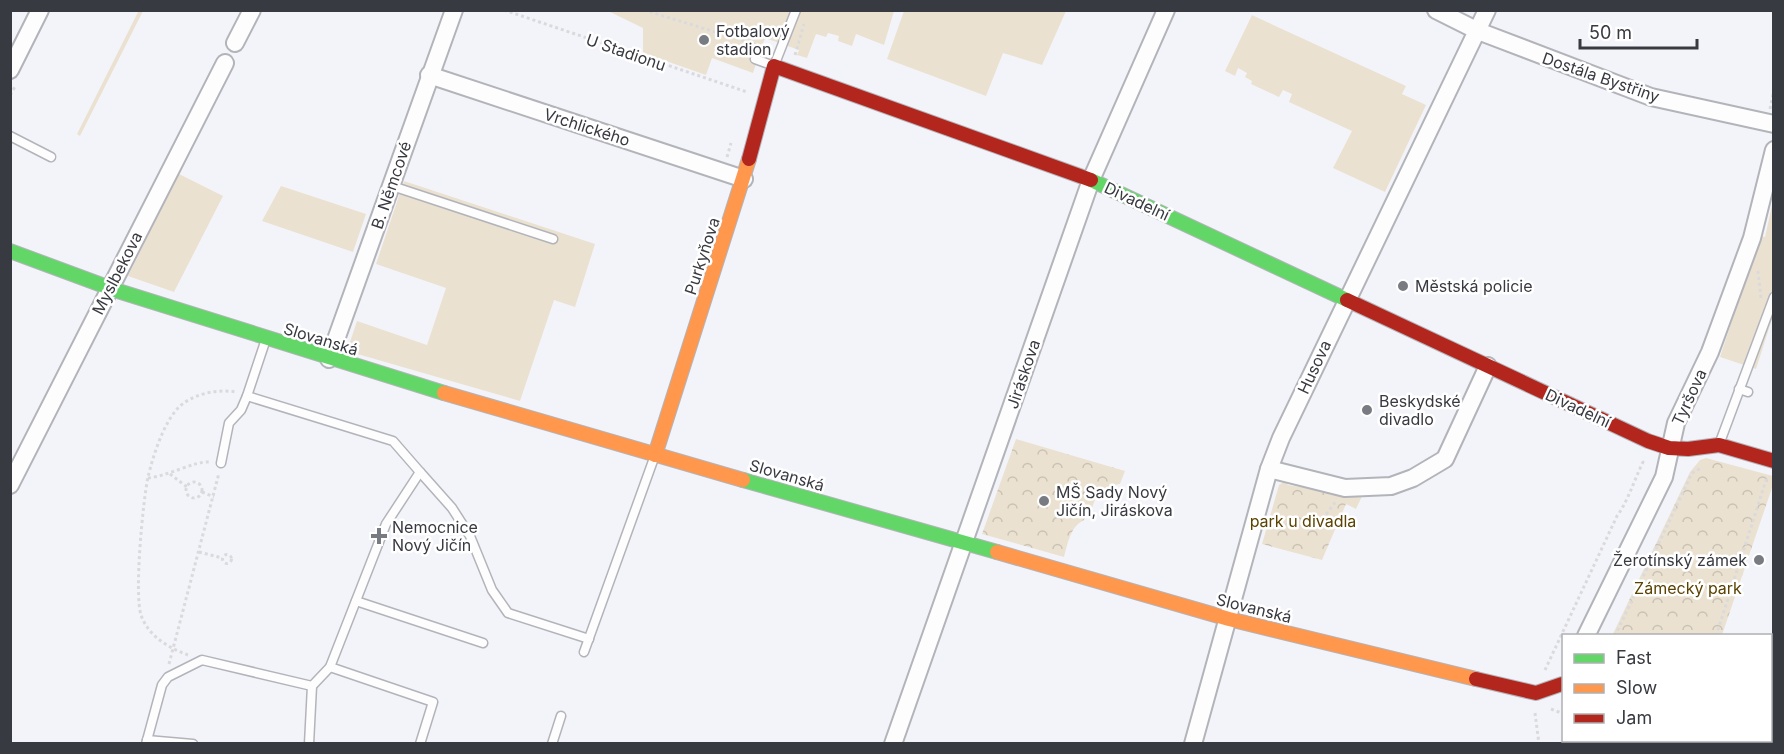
<svg xmlns="http://www.w3.org/2000/svg" width="1784" height="754" font-family="Inter,sans-serif">
<style>
.green{fill:#ebe1d0}
.park{fill:url(#park-crowns)}
.lines{fill:none;stroke-linecap:round;stroke-linejoin:round}
.lane-casing{stroke:#b3b4ba;stroke-width:11}
.street-casing{stroke:#b3b4ba;stroke-width:20}
.fast-casing{stroke:#b3b4ba;stroke-width:16}
.slow-casing{stroke:#b3b4ba;stroke-width:16}
.jam-casing{stroke:#b3b4ba;stroke-width:16}
.path{stroke:#dadadc;stroke-width:3;stroke-dasharray:3 3;stroke-linecap:butt}
.lane{stroke:#fdfdfe;stroke-width:8}
.street{stroke:#fdfdfe;stroke-width:16}
.fast{stroke:#63d668;stroke-width:14}
.slow{stroke:#ff974d;stroke-width:14}
.jam{stroke:#b3261e;stroke-width:14}
.poi-dot{fill:#797b82;stroke:#fff;stroke-width:2}
.labels{text-anchor:middle;stroke-width:5;stroke-linejoin:round;paint-order:stroke}
.poi-label{font-size:16px;fill:#383a41;stroke:#fff;text-anchor:start}
.street-label{font-size:16px;fill:#383a41;stroke:#fff}
.park-label{font-size:16px;fill:#5a4200;stroke:#fff}
</style>
<defs>
<pattern id="park-crowns" width="20" height="18" patternUnits="userSpaceOnUse" patternTransform="scale(1.5)"><rect width="20" height="18" fill="#ebe1d0"/><path d="M2 6a3 3 0 1 1 6 0M12 15a3 3 0 1 1 6 0" fill="none" stroke="#cac2b4"/></pattern>
</defs>
<rect width="100%" height="100%" fill="#f3f4fa"/>
<!-- green -->
<g class="green">
<path d="M139,10l4,1 -63,125 -3,-2z"/>
<path d="M608,11h286l-10,34 -28,-11 -4,12 -14,-5 1,-5 -11,-3 -2,4 -10,-3 -9,24 -10,-3 2,-5 -34,-12 -12,35 -41,-15 -6,17 -63,-22v-25z"/>
<path d="M904,11v-1l162,1 -24,54 -39,-12 -17,43 -99,-37z"/>
<path d="M1243,11l163,75 -4,8 24,11 -41,87 -52,-24 19,-37 -63,-29 3,-8 -9,-4 -4,7 -28,-13 1,-3 -7,-4 2,-4 -9,-5 -3,8 -10,-5 27,-56z"/>
<path d="M179,174l44,22 -49,96 -46,-16z"/>
<path d="M404,181l191,63 -20,63 -21,-7 -34,101 -173,-50 10,-30 70,24 19,-57 -70,-24z"/>
<path d="M281,186l85,28 -13,38 -91,-31z"/>
<path d="M1773,201v115l-17,53 -36,-12 40,-121 5,1z"/>
</g>
<!-- park -->
<g class="park">
<path d="M1016,439l109,32 -5,13c-17,3 -24,9 -28,25l-3,-1 -5,12c-14,7 -16,23 -20,37l-82,-23z"/>
<path d="M1706,458l67,18v9l-51,150 -110,1 78,-164 10,-12z"/>
<path d="M1285,481l3,4c25,5 50,4 76,7l-8,17 -10,-5 -24,56 -60,-16 17,-59z"/>
<path d="M1771,672l3,1 -1,70h-38l-9,-2 44,-1z"/>
</g>
<g class="lines">
<defs>
<g id="lane">
<path d="M755,59l19,7 22,-56"/>
<path d="M10,136l41,21"/>
<path d="M392,186l161,53"/>
<path d="M1739,389l9,3"/>
<path d="M247,396l18,-54"/>
<path d="M1720,442l54,-145"/>
<path d="M420,472l32,36 18,28 22,54 16,23 81,26"/>
<path d="M356,601l127,42"/>
<path d="M584,652l70,-194"/>
<path d="M330,667l103,35 -13,42"/>
<path d="M147,740l46,4"/>
<path d="M146,744l16,-59 6,-8 34,-17 110,26 18,-19 56,-143 34,-52 -27,-31 -146,-45 -6,14 -12,13 -8,40"/>
<path d="M309,744l3,-58"/>
<path d="M552,744l9,-28"/>
</g>
<g id="street">
<path d="M1436,10l42,21 173,66 123,27"/>
<path d="M235,43l17,-33"/>
<path d="M10,70l30,-60"/>
<path d="M429,75l315,104"/>
<path d="M329,359l125,-349"/>
<path d="M1269,469l76,19 46,-2 22,-8 32,-19 43,-93"/>
<path d="M10,485l215,-422"/>
<path d="M1586,636l78,-159 12,-54 34,-71 42,-114 22,-88"/>
<path d="M1617,740l13,4"/>
<path d="M893,744l198,-564 75,-170"/>
<path d="M1193,744l76,-275 12,-31 206,-428"/>
</g>
<g id="fast">
<path d="M1091,180l256,120"/>
<path d="M10,251l108,40 326,102"/>
<path d="M743,480l254,72"/>
</g>
<g id="slow">
<path d="M444,393l299,87"/>
<path d="M655,455l94,-296"/>
<path d="M997,552l232,67 247,60"/>
</g>
<g id="jam">
<path d="M749,159l25,-93 317,114"/>
<path d="M1347,300l301,141 21,7 19,1 31,-4 55,16"/>
<path d="M1476,679l60,14 26,-9"/>
</g>
</defs>
<!-- lane casing -->
<use href="#lane" class="lane-casing"/>
<!-- street casing -->
<use href="#street" class="street-casing"/>
<!-- fast casing -->
<use href="#fast" class="fast-casing"/>
<!-- slow casing -->
<use href="#slow" class="slow-casing"/>
<!-- jam casing -->
<use href="#jam" class="jam-casing"/>
<!-- path -->
<g class="path">
<path d="M504,10l243,82"/>
<path d="M644,10l123,38"/>
<path d="M795,55l9,-31"/>
<path d="M10,95l6,-10"/>
<path d="M1770,109l4,-19"/>
<path d="M727,157l4,-14"/>
<path d="M1758,271l3,27"/>
<path d="M170,474l17,13"/>
<path d="M148,478c20,-2 47,-17 61,-16"/>
<circle cx="194" cy="490" r="8"/>
<path d="M202,492l12,5"/>
<path d="M1268,526l7,-3 41,5 20,-27"/>
<path d="M199,552l23,6"/>
<circle cx="227" cy="559" r="4.5"/>
<path d="M1615,636l77,-163 9,-5"/>
<path d="M1716,636l51,-159"/>
<path d="M188,655c-19,-7 -40,-19 -47,-40 -7,-22 2,-114 7,-138 5,-21 16,-56 32,-71 15,-13 38,-17 57,-14"/>
<path d="M169,664l50,-191"/>
<path d="M1545,670l72,-154c11,-15 16,-33 26,-54l-3,-2"/>
<path d="M1551,709l13,5"/>
<path d="M1535,713l4,31"/>
<path d="M1593,740l2,4"/>
<path d="M1712,740l9,4"/>
</g>
<!-- lane -->
<use href="#lane" class="lane"/>
<!-- street -->
<use href="#street" class="street"/>
<!-- fast -->
<use href="#fast" class="fast"/>
<!-- slow -->
<use href="#slow" class="slow"/>
<!-- jam -->
<use href="#jam" class="jam"/>
</g>
<!-- markers -->
<g class="poi-dot">
<circle cx="704" cy="40" r="6"/>
<circle cx="1403" cy="286" r="6"/>
<circle cx="1367" cy="410" r="6"/>
<circle cx="1044" cy="501" r="6"/>
<path d="M376 527h6v6h6v6h-6v6h-6v-6h-6v-6h6z"/>
<circle cx="1759" cy="560" r="6"/>
</g>
<g class="labels">
<!-- poi labels -->
<g class="poi-label">
<text x="716" y="37">Fotbalový<tspan x="716" dy="18">stadion</tspan></text>
<text x="1415" y="292">Městská policie</text>
<text x="1379" y="407">Beskydské<tspan x="1379" dy="18">divadlo</tspan></text>
<text x="1056" y="498">MŠ Sady Nový<tspan x="1056" dy="18">Jičín, Jiráskova</tspan></text>
<text x="392" y="533">Nemocnice<tspan x="392" dy="18">Nový Jičín</tspan></text>
<text x="1747" y="566" text-anchor="end">Žerotínský zámek</text>
</g>
<!-- street labels -->
<g class="street-label">
<text transform="translate(626 52) rotate(19)" y="6">U Stadionu</text>
<text transform="translate(1601 77) rotate(19)" y="6">Dostála Bystřiny</text>
<text transform="translate(587 127) rotate(18)" y="6">Vrchlického</text>
<text transform="translate(391 185) rotate(-71)" y="6">B. Němcové</text>
<text transform="translate(1137 201) rotate(25)" y="6">Divadelní</text>
<text transform="translate(702 256) rotate(-72)" y="6">Purkyňova</text>
<text transform="translate(117 273) rotate(-63)" y="6">Myslbekova</text>
<text transform="translate(321 339) rotate(17)" y="6">Slovanská</text>
<text transform="translate(1314 367) rotate(-65)" y="6">Husova</text>
<text transform="translate(1023 374) rotate(-71)" y="6">Jiráskova</text>
<text transform="translate(1689 397) rotate(-65)" y="6">Tyršova</text>
<text transform="translate(1578 408) rotate(25)" y="6">Divadelní</text>
<text transform="translate(787 475) rotate(16)" y="6">Slovanská</text>
<text transform="translate(1254 608) rotate(14)" y="6">Slovanská</text>
</g>
<!-- park labels -->
<g class="park-label">
<text x="1303" y="527">park u divadla</text>
<text x="1688" y="594">Zámecký park</text>
</g>
</g>
<!-- border -->
<rect width="1784" height="754" fill="none" stroke="#383a41" stroke-width="24"/>
<!-- legend -->
<rect x="1562" y="634" width="210" height="108" fill="#ffffff" stroke="#afb0b3" stroke-width="1.5"/>
<rect x="1574" y="654" width="30" height="9" fill="#63d668" stroke="#afb0b3" stroke-width="1.5"/>
<text x="1616" y="664" font-size="18" fill="#383a41">Fast</text>
<rect x="1574" y="684" width="30" height="9" fill="#ff974d" stroke="#afb0b3" stroke-width="1.5"/>
<text x="1616" y="694" font-size="18" fill="#383a41">Slow</text>
<rect x="1574" y="714" width="30" height="9" fill="#b3261e" stroke="#afb0b3" stroke-width="1.5"/>
<text x="1616" y="724" font-size="18" fill="#383a41">Jam</text>
<!-- scale -->
<path d="M1580 39v9h117v-9" fill="none" stroke="#383a41" stroke-width="3"/>
<text x="1589" y="39" font-size="18" fill="#383a41" stroke="#ffffff" stroke-width="4.5" paint-order="stroke">50 m</text>
</svg>
